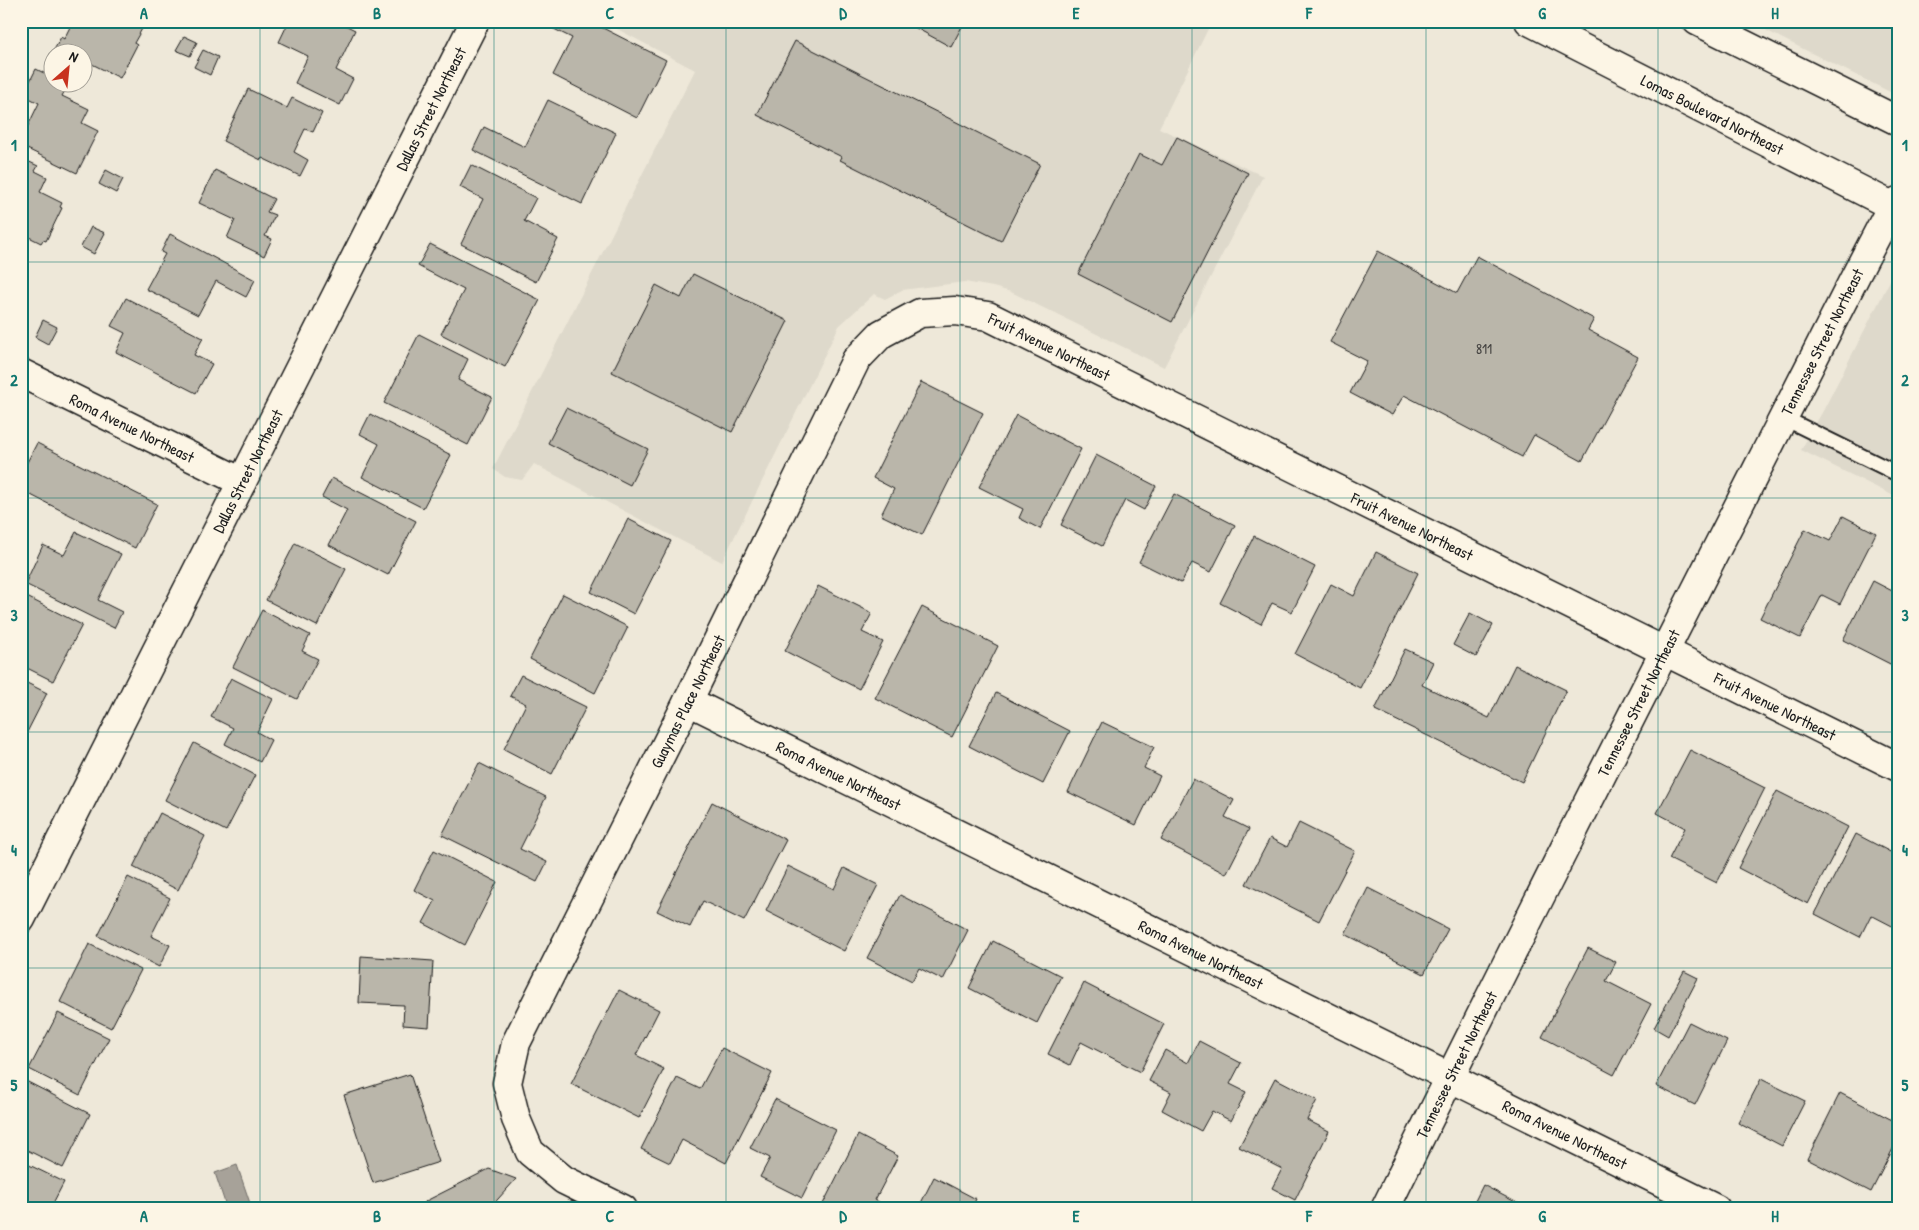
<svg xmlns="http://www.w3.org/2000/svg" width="1919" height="1230" font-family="'Patrick Hand',sans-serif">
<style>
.built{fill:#ded9cb}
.water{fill:#a7a299;stroke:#6f6c67}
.building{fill:#bab6aa;stroke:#1c1c1c}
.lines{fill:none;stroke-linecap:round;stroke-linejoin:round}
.service-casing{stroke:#1c1c1c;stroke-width:18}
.minor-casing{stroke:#1c1c1c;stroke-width:31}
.tertiary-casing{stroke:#1c1c1c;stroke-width:31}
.secondary-casing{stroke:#1c1c1c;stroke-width:31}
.service{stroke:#fcf5e5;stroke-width:14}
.minor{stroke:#fcf5e5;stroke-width:28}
.tertiary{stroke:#fcf5e5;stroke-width:28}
.secondary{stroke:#fcf5e5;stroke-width:28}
.grid{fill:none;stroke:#0f766e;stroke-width:1;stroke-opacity:0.55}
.labels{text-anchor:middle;stroke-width:4;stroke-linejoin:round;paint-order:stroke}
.number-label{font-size:14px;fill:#444240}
.street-label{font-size:16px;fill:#1c1c1c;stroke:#fcf5e5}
.neatline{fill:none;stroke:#0f766e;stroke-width:2}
.grid-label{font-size:16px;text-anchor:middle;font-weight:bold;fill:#0f766e}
</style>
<rect width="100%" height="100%" fill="#eee8d9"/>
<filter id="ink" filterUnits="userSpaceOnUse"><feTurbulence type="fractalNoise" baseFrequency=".02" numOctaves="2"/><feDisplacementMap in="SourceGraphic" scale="10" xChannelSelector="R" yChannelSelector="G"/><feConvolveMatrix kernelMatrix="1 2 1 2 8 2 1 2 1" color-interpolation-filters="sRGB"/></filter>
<g filter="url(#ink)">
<!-- built -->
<g class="built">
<path d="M602,21h610l-53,107 104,48 -99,191 -153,-75 -18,-5 -28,-5 -63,8 -17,9 -11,-5 -35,32 -117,236 -188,-98 -12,16 -17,-3 -12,-8 202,-399z"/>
<path d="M1747,21h151v75z"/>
<path d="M1898,265v233l-97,-48 23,-41z"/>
</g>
<!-- water -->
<path class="water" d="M237,1165l15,44h-25l-12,-36z"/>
<!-- building -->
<g class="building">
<path d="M73,21h59l11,6 -9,16 3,2 -17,33 -36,-18 -2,3v-11h-29l8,-15 3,2z"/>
<path d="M289,21h48l18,9 -19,40 17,9 -13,26 -45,-22 13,-27 -29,-14z"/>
<path d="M538,21h51l77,39 -29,58 -84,-43 19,-37z"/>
<path d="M903,21h62l-14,26z"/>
<path d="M184,36l13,6 -7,14 -14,-6z"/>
<path d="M795,41l245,123 -39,77 -161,-81 2,-3 -85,-42z"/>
<path d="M203,50l15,7 -8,18 -16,-8z"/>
<path d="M36,69l16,8v5h11l5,3 -6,11 27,13 -7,14 16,8 -21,42 -56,-27v-13l3,1 15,-31 -16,-8z"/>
<path d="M248,89l39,19 5,-10 30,15 -9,19 -8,-3 -11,23 14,8 -8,16 -38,-18 -1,2 -38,-19z"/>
<path d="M548,100l68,33 -34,71 -109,-54 11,-23 41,20z"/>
<path d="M1177,137l71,36 -76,149 -94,-48 61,-120 23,11z"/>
<path d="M21,158l17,8 -3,5 12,6 -7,15 22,11 -2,4 2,1 -16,33 -3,-1 -2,3 -20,-10z"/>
<path d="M471,165l65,33 -12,23 34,18 -22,43 -75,-38 22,-45 -23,-12z"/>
<path d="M106,170l17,9 -7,14 -17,-9z"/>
<path d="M215,170l59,29 -7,13 8,3 -10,21 7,3 -8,17 -37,-18 8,-18 -36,-17z"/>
<path d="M91,227l14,6 -11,21 -13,-7z"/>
<path d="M170,234l85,46 -9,17 -30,-16 -18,34 -52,-26 19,-35 -4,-2z"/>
<path d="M430,244l110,56 -35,67 -64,-33 23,-44 -46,-24z"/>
<path d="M1378,251l79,42 20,-37 117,63 -6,11 50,27 -56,104 -48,-26 -12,22 -118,-62 -12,20 -42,-22 17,-32 -37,-19z"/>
<path d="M693,274l95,47 -56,111 -120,-60 44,-87 25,13z"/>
<path d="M126,298l77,40 -9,17 18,9 -16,29 -80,-41 9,-19 -14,-7z"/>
<path d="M43,320l14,7 -9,17 -13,-7z"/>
<path d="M419,334l49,25 -10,21 34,17 -24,48 -84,-42z"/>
<path d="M921,382l62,31 -61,122 -41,-20 13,-26 -21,-11z"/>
<path d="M566,408l82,41 -18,36 -82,-42z"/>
<path d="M370,414l81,41 -28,53 -61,-31 17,-33 -19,-10z"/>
<path d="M1016,415l65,34 -41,80 -21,-11 4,-9 -44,-22z"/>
<path d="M37,443l120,61 -22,44 -114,-58v-16z"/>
<path d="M1096,455l60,31 -12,24 -19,-10 -23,46 -41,-21z"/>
<path d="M332,478l84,43 -28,54 -59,-30 18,-35 -25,-13z"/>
<path d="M1174,494l61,31 -24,47 -19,-9 -11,20 -42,-21z"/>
<path d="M1843,516l33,17 -36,71 -18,-9 -22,43 -40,-20 45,-89 25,12z"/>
<path d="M628,519l43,22 -37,73 -43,-22z"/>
<path d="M76,532l45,22 -23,46 24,12 -8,16 -89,-44 18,-39 21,10z"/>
<path d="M1254,536l61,31 -23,45 -20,-9 -11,21 -41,-21z"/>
<path d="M295,543l51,26 -29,57 -51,-26z"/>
<path d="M1376,552l42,21 -58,115 -65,-34 36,-70 23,12z"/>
<path d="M1873,581l25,13v74l-55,-28z"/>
<path d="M818,586l54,27 -10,19 21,10 -24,47 -74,-38z"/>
<path d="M21,594l61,31 -29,56 -32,-16z"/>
<path d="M563,594l65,33 -33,66 -65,-34z"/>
<path d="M922,607l76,39 -46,91 -77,-39z"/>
<path d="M262,610l48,25 -8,16 16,8 -21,40 -64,-32z"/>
<path d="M1470,613l23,12 -17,32 -23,-12z"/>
<path d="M1405,649l28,13 -11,23 67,33 26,-53 51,25 -44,92 -147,-72z"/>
<path d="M521,675l65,32 -34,67 -48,-25 22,-45 -16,-8z"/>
<path d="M231,678l42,21 -16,33 14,8 -11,22 -35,-18 8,-16 -22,-11z"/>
<path d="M21,680l26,13 -26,51z"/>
<path d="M996,693l74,38 -27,53 -74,-38z"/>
<path d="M1102,722l52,25 -10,21 16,8 -24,49 -68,-33z"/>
<path d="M194,743l61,32 -29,56 -61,-31z"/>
<path d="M1690,750l75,38 -48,95 -48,-24 16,-31 -28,-15z"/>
<path d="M479,763l67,34 -26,52 27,13 -10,20 -95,-47z"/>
<path d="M1193,779l41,21 -9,17 24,12 -23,45 -65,-34z"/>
<path d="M1777,791l71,36 -40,77 -70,-36z"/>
<path d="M712,802l74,38 -42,81 -41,-20 -13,26 -33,-16z"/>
<path d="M160,813l45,23 -27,54 -45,-23z"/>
<path d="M1299,823l56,28 -36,70 -73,-37 24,-46 17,9z"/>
<path d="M1856,834l42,22v73l-27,-14 -11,22 -45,-23z"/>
<path d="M434,850l63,32 -32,63 -42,-22 12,-22 -21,-11z"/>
<path d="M788,866l46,23 10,-21 34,17 -34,66 -78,-40z"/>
<path d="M128,877l42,21 -19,38 19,9 -11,22 -61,-31z"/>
<path d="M1368,888l80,41 -24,45 -79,-40z"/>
<path d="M900,895l68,35 -25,50 -24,-12 -7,13 -45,-23z"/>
<path d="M993,941l68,35 -24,47 -68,-35z"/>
<path d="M89,944l52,26 -30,58 -51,-26z"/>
<path d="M1588,948l28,14 -10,19 45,23 -37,71 -72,-38z"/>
<path d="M361,956l72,5 -4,66 -26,-2 1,-20 -45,-2z"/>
<path d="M1684,971l14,7 -30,58 -14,-8z"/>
<path d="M1084,983l80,41 -24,48 -59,-30 -11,23 -22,-11z"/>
<path d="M619,990l40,20 -23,45 28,14 -25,49 -68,-34z"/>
<path d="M58,1013l51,25 -29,57 -51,-26z"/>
<path d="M1689,1022l38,19 -32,64 -39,-19z"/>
<path d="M1199,1041l42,22 -11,21 16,8 -15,29 -19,-10 -11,20 -39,-21 9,-18 -22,-11 16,-31 23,13z"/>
<path d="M722,1048l50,25 -46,90 -44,-23 -12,23 -29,-14 36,-71 23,11z"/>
<path d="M410,1074l29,88 -66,21 -29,-88z"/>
<path d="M1275,1078l42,22 -10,20 22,11 -34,69 -23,-12 10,-19 -43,-22z"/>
<path d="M22,1079l68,35 -27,54 -42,-21z"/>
<path d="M1761,1079l44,22 -23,45 -44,-23z"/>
<path d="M1840,1093l58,30v16l-27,53 -64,-33z"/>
<path d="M775,1099l61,31 -34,68 -42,-21 10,-19 -20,-10z"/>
<path d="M858,1135l40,21 -23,44 17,9h-69l-2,-1z"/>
<path d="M21,1161l43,21 -14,27h-29z"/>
<path d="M489,1169l27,10 -27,30h-70l7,-8z"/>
<path d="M934,1177l42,22 -5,10h-53z"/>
<path d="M1483,1185l46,24h-58z"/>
</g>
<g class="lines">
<defs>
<path id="service" d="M1784,418l114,56"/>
<g id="minor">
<path id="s1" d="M21,373l221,109"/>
<path id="s2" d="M688,701l1028,508"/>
<path id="s3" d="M21,919l454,-898"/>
<path id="s4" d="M623,1209l-59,-29 -34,-28 -14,-33 -9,-36 9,-40 172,-342 168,-341 25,-26 39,-21 35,-2 33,5 910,451"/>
</g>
<g id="tertiary">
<path id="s5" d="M1385,1209c154,-314 314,-625 472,-936l35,-67 6,-5"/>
</g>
<g id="secondary">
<path id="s6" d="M1529,21l369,188"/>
<path d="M1697,21l201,100"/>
</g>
</defs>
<!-- service casing -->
<use href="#service" class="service-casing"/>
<!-- minor casing -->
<use href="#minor" class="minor-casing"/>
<!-- tertiary casing -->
<use href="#tertiary" class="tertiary-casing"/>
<!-- secondary casing -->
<use href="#secondary" class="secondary-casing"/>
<!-- service -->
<use href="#service" class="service"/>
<!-- minor -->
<use href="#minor" class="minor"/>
<!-- tertiary -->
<use href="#tertiary" class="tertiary"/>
<!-- secondary -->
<use href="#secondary" class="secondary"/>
</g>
</g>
<!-- grid -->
<path class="grid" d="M260,21v1188M494,21v1188M726,21v1188M960,21v1188M1192,21v1188M1426,21v1188M1658,21v1188M21,262h1877M21,498h1877M21,732h1877M21,968h1877"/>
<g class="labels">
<!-- number labels -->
<g class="number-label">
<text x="1484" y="354">811</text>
</g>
<!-- street labels -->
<g class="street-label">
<text dy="6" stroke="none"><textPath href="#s3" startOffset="908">Dallas Street Northeast</textPath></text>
<text dy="6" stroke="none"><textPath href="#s6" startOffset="206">Lomas Boulevard Northeast</textPath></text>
<text dy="6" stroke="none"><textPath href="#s5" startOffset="971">Tennessee Street Northeast</textPath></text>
<text dy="6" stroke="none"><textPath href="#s4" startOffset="1204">Fruit Avenue Northeast</textPath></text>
<text dy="6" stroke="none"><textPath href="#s1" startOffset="124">Roma Avenue Northeast</textPath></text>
<text dy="6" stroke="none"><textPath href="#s3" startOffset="502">Dallas Street Northeast</textPath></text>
<text dy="6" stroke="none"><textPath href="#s4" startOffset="1609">Fruit Avenue Northeast</textPath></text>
<text dy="6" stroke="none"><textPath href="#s4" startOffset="606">Guaymas Place Northeast</textPath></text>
<text dy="6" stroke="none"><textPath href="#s5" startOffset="566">Tennessee Street Northeast</textPath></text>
<text dy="6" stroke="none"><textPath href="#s4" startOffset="2014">Fruit Avenue Northeast</textPath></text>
<text dy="6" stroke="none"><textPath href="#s2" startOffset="168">Roma Avenue Northeast</textPath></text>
<text dy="6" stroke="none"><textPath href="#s2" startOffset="572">Roma Avenue Northeast</textPath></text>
<text dy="6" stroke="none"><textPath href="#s5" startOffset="161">Tennessee Street Northeast</textPath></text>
<text dy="6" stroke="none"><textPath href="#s2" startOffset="978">Roma Avenue Northeast</textPath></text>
</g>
</g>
<!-- margin -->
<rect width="1919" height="1230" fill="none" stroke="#fcf5e5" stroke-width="55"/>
<!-- north arrow -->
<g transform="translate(68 68) rotate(27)"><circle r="24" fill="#fcf5e5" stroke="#a29e95"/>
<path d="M0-4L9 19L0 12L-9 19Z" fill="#c8321e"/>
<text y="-8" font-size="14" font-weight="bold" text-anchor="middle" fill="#1c1c1c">N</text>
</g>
<rect x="28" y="28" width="1864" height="1174" class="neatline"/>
<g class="grid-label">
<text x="144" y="19">A</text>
<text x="377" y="19">B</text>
<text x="610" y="19">C</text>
<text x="843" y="19">D</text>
<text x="1076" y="19">E</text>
<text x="1309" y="19">F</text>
<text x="1542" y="19">G</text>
<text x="1775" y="19">H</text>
<text x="14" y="151">1</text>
<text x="1905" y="151">1</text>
<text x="14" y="386">2</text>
<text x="1905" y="386">2</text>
<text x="14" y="621">3</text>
<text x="1905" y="621">3</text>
<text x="14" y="856">4</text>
<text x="1905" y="856">4</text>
<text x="14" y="1091">5</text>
<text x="1905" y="1091">5</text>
<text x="144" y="1222">A</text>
<text x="377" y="1222">B</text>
<text x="610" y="1222">C</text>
<text x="843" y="1222">D</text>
<text x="1076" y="1222">E</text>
<text x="1309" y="1222">F</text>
<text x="1542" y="1222">G</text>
<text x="1775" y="1222">H</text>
</g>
</svg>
